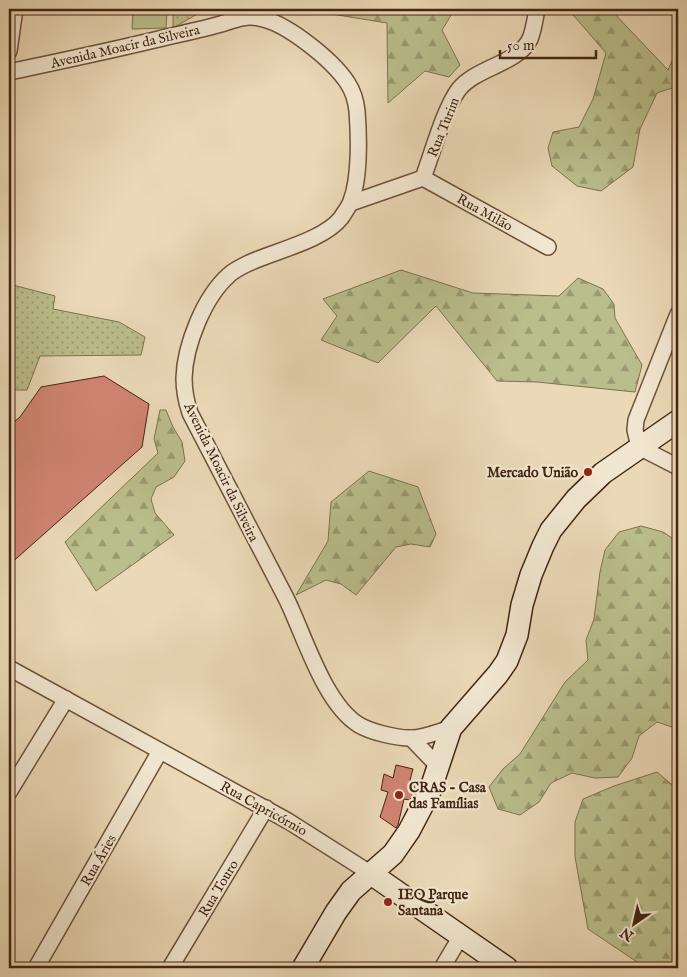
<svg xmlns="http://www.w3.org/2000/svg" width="687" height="977" font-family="'IM FELL English',serif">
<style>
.grass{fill:url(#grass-dots);stroke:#7f724e}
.forest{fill:url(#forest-firs);stroke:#7f724e}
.pitch{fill:#babe8c;stroke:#7f724e}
.building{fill:#d08472;stroke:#442511}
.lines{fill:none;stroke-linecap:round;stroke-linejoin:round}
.street-casing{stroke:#6e523a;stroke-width:18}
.secondary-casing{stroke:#442511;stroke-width:24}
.street{stroke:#f1e6d0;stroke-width:15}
.secondary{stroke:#f1e6d0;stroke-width:21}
.poi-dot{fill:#8f2418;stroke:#f1e6d0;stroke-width:2}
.labels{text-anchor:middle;stroke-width:4.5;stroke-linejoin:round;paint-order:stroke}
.street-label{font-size:14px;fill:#442511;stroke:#f1e6d0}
.poi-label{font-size:14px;font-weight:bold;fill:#442511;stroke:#f1e6d0;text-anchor:start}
</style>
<defs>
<pattern id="grass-dots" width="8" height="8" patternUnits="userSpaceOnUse" patternTransform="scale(1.25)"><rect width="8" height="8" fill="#babe8c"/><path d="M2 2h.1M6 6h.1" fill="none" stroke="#999a71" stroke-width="1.8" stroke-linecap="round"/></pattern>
<pattern id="forest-firs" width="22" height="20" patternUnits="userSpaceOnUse" patternTransform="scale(1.25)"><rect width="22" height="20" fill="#babe8c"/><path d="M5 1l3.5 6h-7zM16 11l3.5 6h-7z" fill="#999a71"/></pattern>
</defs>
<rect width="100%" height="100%" fill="#ead8b6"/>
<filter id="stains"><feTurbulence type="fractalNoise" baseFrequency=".004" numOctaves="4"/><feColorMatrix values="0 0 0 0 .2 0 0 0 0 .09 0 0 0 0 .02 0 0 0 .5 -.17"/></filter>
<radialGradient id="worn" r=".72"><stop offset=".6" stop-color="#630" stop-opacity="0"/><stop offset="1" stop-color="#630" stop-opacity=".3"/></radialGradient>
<!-- grass -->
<g class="grass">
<path d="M173,9h33l-33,19z"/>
<path d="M9,284l46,12 -2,13 66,13 26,15 -4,18 -101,1 -13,34h-18z"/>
</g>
<!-- forest -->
<g class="forest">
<path d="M324,9h131l-13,21 18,35 -11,12 -24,-6 -37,32 -1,-80 -62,-10z"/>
<path d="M568,9h42l58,61 10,-23v39l-21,7 -17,36 -7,38 -32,24 -24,-5 -25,-20 -4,-18 5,-16 26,-5 14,-28 13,-46z"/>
<path d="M401,270l72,23 86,3 19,-18 25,11 11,15 1,14 27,47 -7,27 -98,-10 -40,-1 -61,-75 -58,57 -57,-23 16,-24 -14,-17z"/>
<path d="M160,410h6l7,17 9,15 3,19 -11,16 -18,10 -5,12 4,14 19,22 -78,56 -31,-49 93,-89 -4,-14z"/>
<path d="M369,471l49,16 18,47 -6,13 -19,-3 -15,3 -40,48 -15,-11 -15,-4 -30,15 32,-54 3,-39z"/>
<path d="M641,526l22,6 15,10v187l-21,-7 -18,14 -7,22 -14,19 -23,1 -23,-5 -21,10 -12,19 -19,13 -22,-6 -9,-22 14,-18 17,-15 45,-72 23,-22 -2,-20 8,-21 6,-47 5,-22 14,-18z"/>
<path d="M657,772l21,18v178h-32l-58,-39 -13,-72v-35l8,-23 31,-13z"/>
</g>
<!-- pitch -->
<path class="pitch" d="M133,9h34l-1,19 -34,1z"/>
<!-- building -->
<g class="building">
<path d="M104,376l45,28 -7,43 -133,118v-139l11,-9 21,-30z"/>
<path d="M396,765l17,4 -3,11 6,4 -6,16 -6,-1 -6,26 -2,3 -16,-11 8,-25 -7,-2 3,-16 9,4z"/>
</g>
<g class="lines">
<defs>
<g id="street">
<path d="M9,51l6,-42"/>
<path d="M9,72c52,-11 105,-22 158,-35 18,-4 36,-8 54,-13 13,-4 24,-9 38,-6 27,4 73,42 88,64 6,9 9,19 10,29 2,25 3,67 -6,90 -2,6 -7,12 -10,17 -17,22 -66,33 -92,45 -6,3 -15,7 -20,12 -25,22 -44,70 -45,103 0,12 2,23 6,35 32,61 64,123 96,185 18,36 38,106 73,127 12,7 37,13 51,13 11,1 30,-7 41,-10"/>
<path d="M423,178l125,69"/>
<path d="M351,203l72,-25c9,-24 21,-69 36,-89 18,-22 59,-25 71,-50 4,-10 5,-20 7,-30"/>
<path d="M678,314l-42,106 -1,10 4,17 39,20"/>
<path d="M9,668l279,153 82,52"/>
<path d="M411,738l28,29"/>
<path d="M9,792l57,-93"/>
<path d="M36,968l124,-217"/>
<path d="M170,968l96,-160"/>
<path d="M442,968l19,-32"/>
</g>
<g id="secondary">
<path d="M370,873l137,95"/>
<path d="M303,968l33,-56 15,-21 42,-37 16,-23 21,-40 21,-63 47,-54 9,-13 10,-26 5,-30 9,-30 12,-29 8,-16 25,-31 27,-26 75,-52"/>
</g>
</defs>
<!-- street casing -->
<use href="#street" class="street-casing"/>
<!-- secondary casing -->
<use href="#secondary" class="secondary-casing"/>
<!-- street -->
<use href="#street" class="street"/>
<!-- secondary -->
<use href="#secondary" class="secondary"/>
</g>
<!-- markers -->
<g class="poi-dot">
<circle cx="588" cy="472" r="5"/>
<circle cx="399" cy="795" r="5"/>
<circle cx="388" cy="902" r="5"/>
</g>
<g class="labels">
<!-- street labels -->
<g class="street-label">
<text transform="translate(125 46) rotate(-13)" y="5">Avenida Moacir da Silveira</text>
<text transform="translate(443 127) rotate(-68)" y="5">Rua Turim</text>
<text transform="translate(485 212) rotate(29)" y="5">Rua Milão</text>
<text transform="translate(222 472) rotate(64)" y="5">Avenida Moacir da Silveira</text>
<text transform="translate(264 808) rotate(29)" y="5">Rua Capricórnio</text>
<text transform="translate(98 860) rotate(-60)" y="5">Rua Áries</text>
<text transform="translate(218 888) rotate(-59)" y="5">Rua Touro</text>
</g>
<!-- poi labels -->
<g class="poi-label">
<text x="578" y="477" text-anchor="end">Mercado União</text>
<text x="409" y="792">CRAS - Casa<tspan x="409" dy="16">das Famílias</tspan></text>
<text x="398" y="899">IEQ Parque<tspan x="398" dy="16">Santana</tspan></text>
</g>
</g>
<!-- margin -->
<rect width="687" height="977" fill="none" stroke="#ead8b6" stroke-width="30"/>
<rect x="10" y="10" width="667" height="957" fill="none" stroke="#442511" stroke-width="2.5"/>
<rect x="15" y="15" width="657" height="947" fill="none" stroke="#442511"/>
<!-- north arrow -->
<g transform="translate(634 924) rotate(214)" stroke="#f1e6d0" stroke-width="4" paint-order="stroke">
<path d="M0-4L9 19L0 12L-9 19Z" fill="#442511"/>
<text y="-8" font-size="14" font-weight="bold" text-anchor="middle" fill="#442511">N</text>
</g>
<!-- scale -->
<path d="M500 50v8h96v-8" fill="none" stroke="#442511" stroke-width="2.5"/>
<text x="507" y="50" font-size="15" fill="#442511" stroke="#f1e6d0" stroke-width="4" paint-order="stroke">50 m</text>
<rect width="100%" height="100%" filter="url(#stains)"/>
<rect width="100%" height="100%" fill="url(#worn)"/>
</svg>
